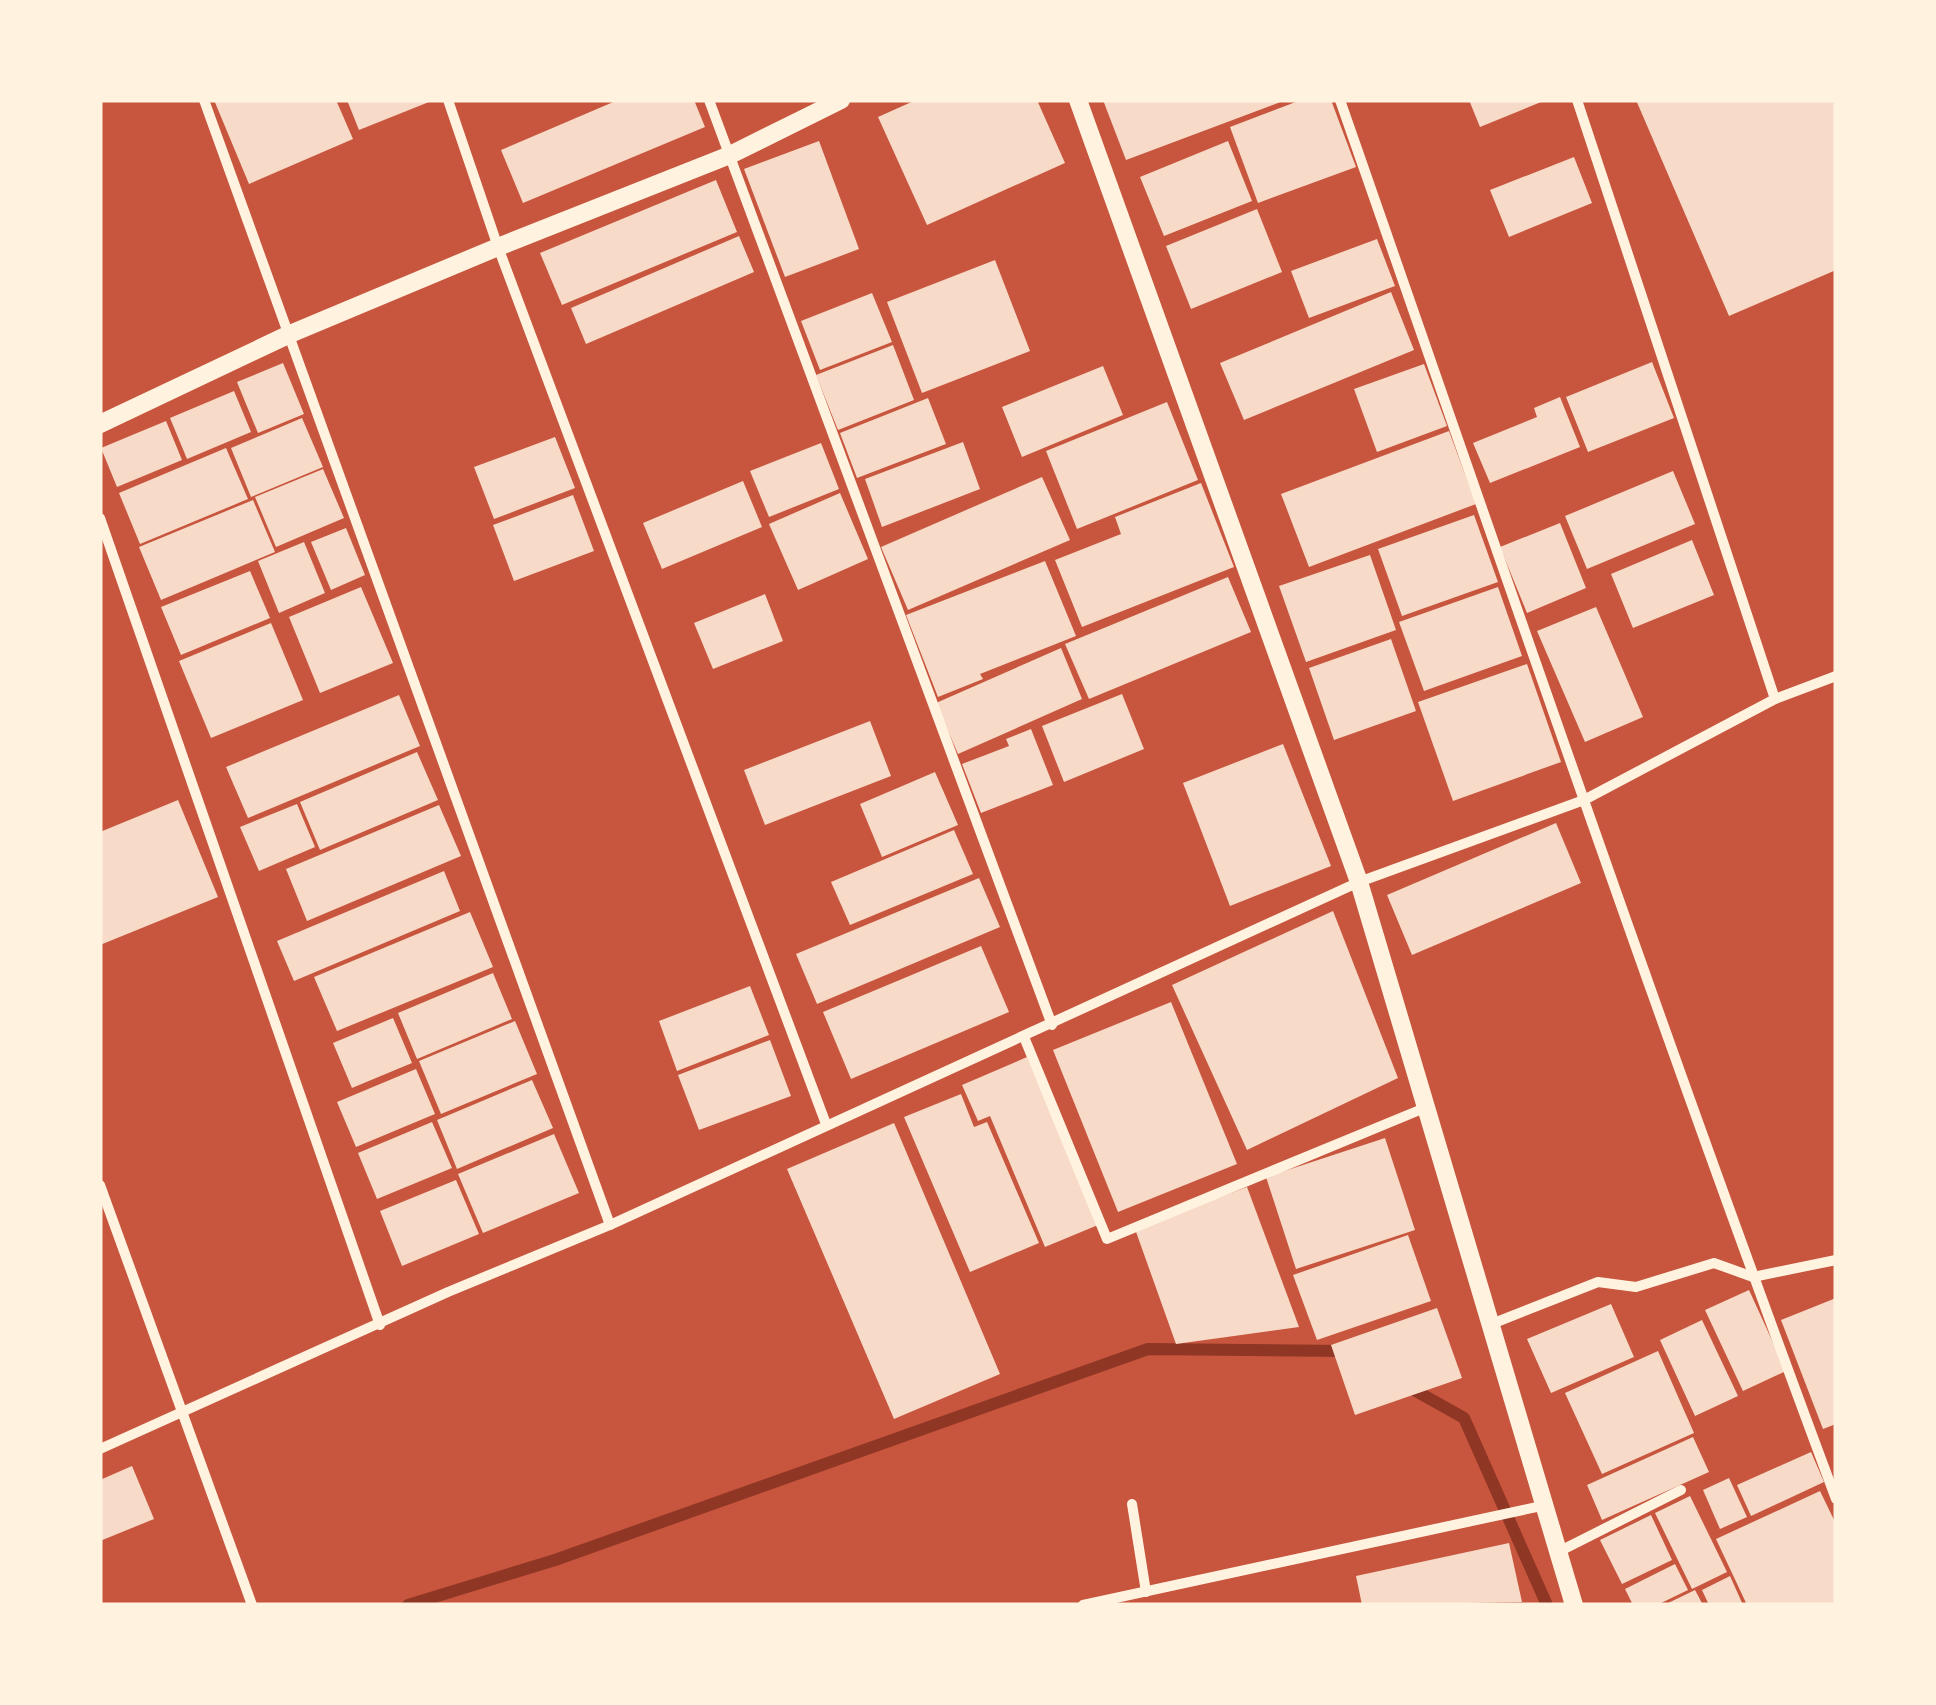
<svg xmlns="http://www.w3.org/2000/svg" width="1936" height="1705" font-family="Inter,sans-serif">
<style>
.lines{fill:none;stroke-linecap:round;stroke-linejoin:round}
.stream{stroke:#8f3625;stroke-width:12}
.building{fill:#f7dbc8}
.minor{stroke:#fff3e0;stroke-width:10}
.tertiary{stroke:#fff3e0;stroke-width:18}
</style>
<rect width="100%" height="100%" fill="#c8553d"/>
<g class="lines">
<!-- stream -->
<g class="stream">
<path d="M1407,1386l57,32 83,187"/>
<path d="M408,1605l147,-45 593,-211 198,2"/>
</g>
</g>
<!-- building -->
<g class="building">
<path d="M214,100h122l17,39 -104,45z"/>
<path d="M347,100h87l-75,30z"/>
<path d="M618,100h76l11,27 -182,76 -22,-53z"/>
<path d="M916,100h121l28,63 -138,62 -49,-108z"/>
<path d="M1103,100h183l-160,60z"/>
<path d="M1301,100h30l25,67 -98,36 -28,-76z"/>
<path d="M1469,100h77l-66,27z"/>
<path d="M1636,100h200v170l-107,46z"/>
<path d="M819,141l40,108 -74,28 -41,-108z"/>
<path d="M1228,141l24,60 -88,35 -24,-59z"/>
<path d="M1574,157l18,46 -83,34 -19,-47z"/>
<path d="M716,180l21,52 -175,73 -22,-52z"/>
<path d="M1257,209l25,63 -91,37 -25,-63z"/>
<path d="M739,236l15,36 -168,72 -15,-36z"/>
<path d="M1377,239l18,47 -86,32 -18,-47z"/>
<path d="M995,260l35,91 -108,42 -35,-91z"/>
<path d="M1391,292l23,58 -170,70 -24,-57z"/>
<path d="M872,293l20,49 -72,28 -19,-49z"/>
<path d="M893,345l21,55 -76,30 -22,-55z"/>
<path d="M1652,362l22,56 -86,34 -22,-55z"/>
<path d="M283,363l21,51 -46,19 -21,-51z"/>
<path d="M1424,364l23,62 -70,26 -23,-63z"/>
<path d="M1103,366l20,49 -101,42 -20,-50z"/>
<path d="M234,391l17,41 -64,27 -17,-41z"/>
<path d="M1560,397l20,50 -90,36 -17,-40 64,-26 -3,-9z"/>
<path d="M928,398l18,46 -89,34 -17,-45z"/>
<path d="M1167,402l31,78 -121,49 -31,-78z"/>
<path d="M302,418l21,49 -72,30 -20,-49z"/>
<path d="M166,421l16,39 -65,27 -16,-39z"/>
<path d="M1449,431l27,73 -167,63 -28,-73z"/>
<path d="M555,437l20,51 -81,31 -20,-52z"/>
<path d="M963,442l17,47 -98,38 -17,-48z"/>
<path d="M821,443l18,46 -70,28 -19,-46z"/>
<path d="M226,448l22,51 -108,45 -21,-51z"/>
<path d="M323,469l21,49 -68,29 -21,-50z"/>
<path d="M1673,471l22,53 -108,45 -22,-53z"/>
<path d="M1042,477l28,63 -162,70 -27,-63z"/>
<path d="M743,481l19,46 -100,42 -19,-46z"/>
<path d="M1201,483l33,84 -152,60 -27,-67 66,-26 -6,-17z"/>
<path d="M840,493l28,66 -70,31 -29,-66z"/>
<path d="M573,495l21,56 -80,30 -21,-56z"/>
<path d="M253,500l22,52 -114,48 -22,-53z"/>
<path d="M1474,515l24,67 -96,34 -24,-67z"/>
<path d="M1560,523l26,65 -59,25 -27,-66z"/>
<path d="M346,528l19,47 -34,15 -20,-48z"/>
<path d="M1692,540l22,55 -81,33 -22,-54z"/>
<path d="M304,542l21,51 -46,20 -21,-52z"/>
<path d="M1370,555l26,75 -90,32 -27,-76z"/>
<path d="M1045,561l31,75 -96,38 3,5 -45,18 -32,-82z"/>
<path d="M250,571l20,47 -89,37 -20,-48z"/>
<path d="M1228,577l23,55 -162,67 -24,-55z"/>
<path d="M361,587l32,76 -73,30 -31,-76z"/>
<path d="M1498,587l24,69 -98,35 -25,-69z"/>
<path d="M765,594l18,47 -70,28 -19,-46z"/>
<path d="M1596,607l47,110 -58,25 -48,-111z"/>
<path d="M271,623l32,77 -92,38 -32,-77z"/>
<path d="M1391,639l25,72 -82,29 -25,-72z"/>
<path d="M1061,648l21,51 -124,55 -22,-51z"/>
<path d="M1527,664l34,98 -108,39 -35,-99z"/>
<path d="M1122,694l22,55 -80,33 -22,-56z"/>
<path d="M399,695l21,51 -172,72 -22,-51z"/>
<path d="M870,721l21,55 -126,49 -21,-55z"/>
<path d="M1031,729l22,56 -72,28 -19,-49 47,-18 -3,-7z"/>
<path d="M1283,744l48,122 -101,40 -47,-123z"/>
<path d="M417,752l21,48 -118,50 -20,-48z"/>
<path d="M935,772l23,53 -76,32 -22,-53z"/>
<path d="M178,800l40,97 -118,48v-113z"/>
<path d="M297,804l18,43 -56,24 -19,-44z"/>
<path d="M439,805l22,51 -154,65 -21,-52z"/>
<path d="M1556,823l25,60 -169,72 -25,-60z"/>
<path d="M954,830l19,44 -123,51 -19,-43z"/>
<path d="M444,871l16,40 -166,70 -17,-40z"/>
<path d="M979,878l21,49 -183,77 -21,-50z"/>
<path d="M1333,911l65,167 -151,72 -75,-165z"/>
<path d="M470,912l23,55 -156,64 -23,-54z"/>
<path d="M981,946l28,66 -158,67 -28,-67z"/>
<path d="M493,973l19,46 -95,40 -19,-46z"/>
<path d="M750,986l19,49 -92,36 -18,-50z"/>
<path d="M1171,1002l66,162 -119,48 -65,-162z"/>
<path d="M393,1018l19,45 -60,25 -19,-45z"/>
<path d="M515,1021l22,53 -96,40 -22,-53z"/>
<path d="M770,1040l21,56 -92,34 -21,-55z"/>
<path d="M1027,1057l71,168 -53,22 -55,-131 -12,5 -16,-36z"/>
<path d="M416,1069l19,45 -79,33 -19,-45z"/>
<path d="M532,1080l21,48 -96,41 -20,-49z"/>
<path d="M961,1094l13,33 13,-5 52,121 -69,29 -66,-155z"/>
<path d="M432,1122l20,46 -75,31 -19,-46z"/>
<path d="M894,1123l106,251 -106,45 -107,-250z"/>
<path d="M554,1134l25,59 -96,40 -25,-59z"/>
<path d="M1385,1138l30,92 -119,39 -30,-92z"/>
<path d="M456,1180l23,54 -77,32 -22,-55z"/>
<path d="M1247,1187l52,140 -123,17 -41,-115z"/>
<path d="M1408,1235l23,66 -114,39 -24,-65z"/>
<path d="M1749,1290l37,81 -43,20 -38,-81z"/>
<path d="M1836,1298v126l-13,5 -42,-109z"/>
<path d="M1611,1304l23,53 -83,36 -24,-54z"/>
<path d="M1437,1308l25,70 -107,37 -24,-70z"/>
<path d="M1702,1320l36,76 -43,20 -35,-76z"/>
<path d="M1658,1351l36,82 -92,41 -37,-81z"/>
<path d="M1693,1437l16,35 -107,48 -15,-35z"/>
<path d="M1811,1452l13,30 -73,34 -14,-31z"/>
<path d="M132,1466l22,53 -54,22v-61z"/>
<path d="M1729,1478l18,39 -27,12 -17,-39z"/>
<path d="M1820,1491l16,33v81h-89l-31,-66z"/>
<path d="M1690,1496l37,76 -35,17 -37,-76z"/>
<path d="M1651,1515l21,45 -50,24 -22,-44z"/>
<path d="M1509,1543l13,59 -160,3 -6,-29z"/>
<path d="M1675,1564l13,26 -31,15h-24l-8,-16z"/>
<path d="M1730,1576l13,29h-34l-7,-15z"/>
<path d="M1695,1590l8,15h-39z"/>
</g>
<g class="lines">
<!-- minor -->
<g class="minor">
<path d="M204,100l406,1125"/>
<path d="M448,100l50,147 328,877"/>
<path d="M709,100l343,925"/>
<path d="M1340,100c163,467 323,936 496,1399"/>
<path d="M1577,100l198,599"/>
<path d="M100,518l280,807"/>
<path d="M1024,1037l83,202 320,-132"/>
<path d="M100,1185l152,420"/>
<path d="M1489,1325l109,-43 38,5 78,-24 39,14 83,-17"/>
<path d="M100,1449l348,-157 162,-67 749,-343 225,-82 191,-101 61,-23"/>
<path d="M1132,1504l14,88"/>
<path d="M1560,1551l121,-61"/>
<path d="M1083,1605l463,-100"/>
</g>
<!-- tertiary -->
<g class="tertiary">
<path d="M1078,100l281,782 215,723"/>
<path d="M100,424l190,-90 208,-87 232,-92 111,-55"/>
</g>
</g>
<!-- border -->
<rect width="1936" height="1705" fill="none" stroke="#fff3e0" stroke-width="205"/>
</svg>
